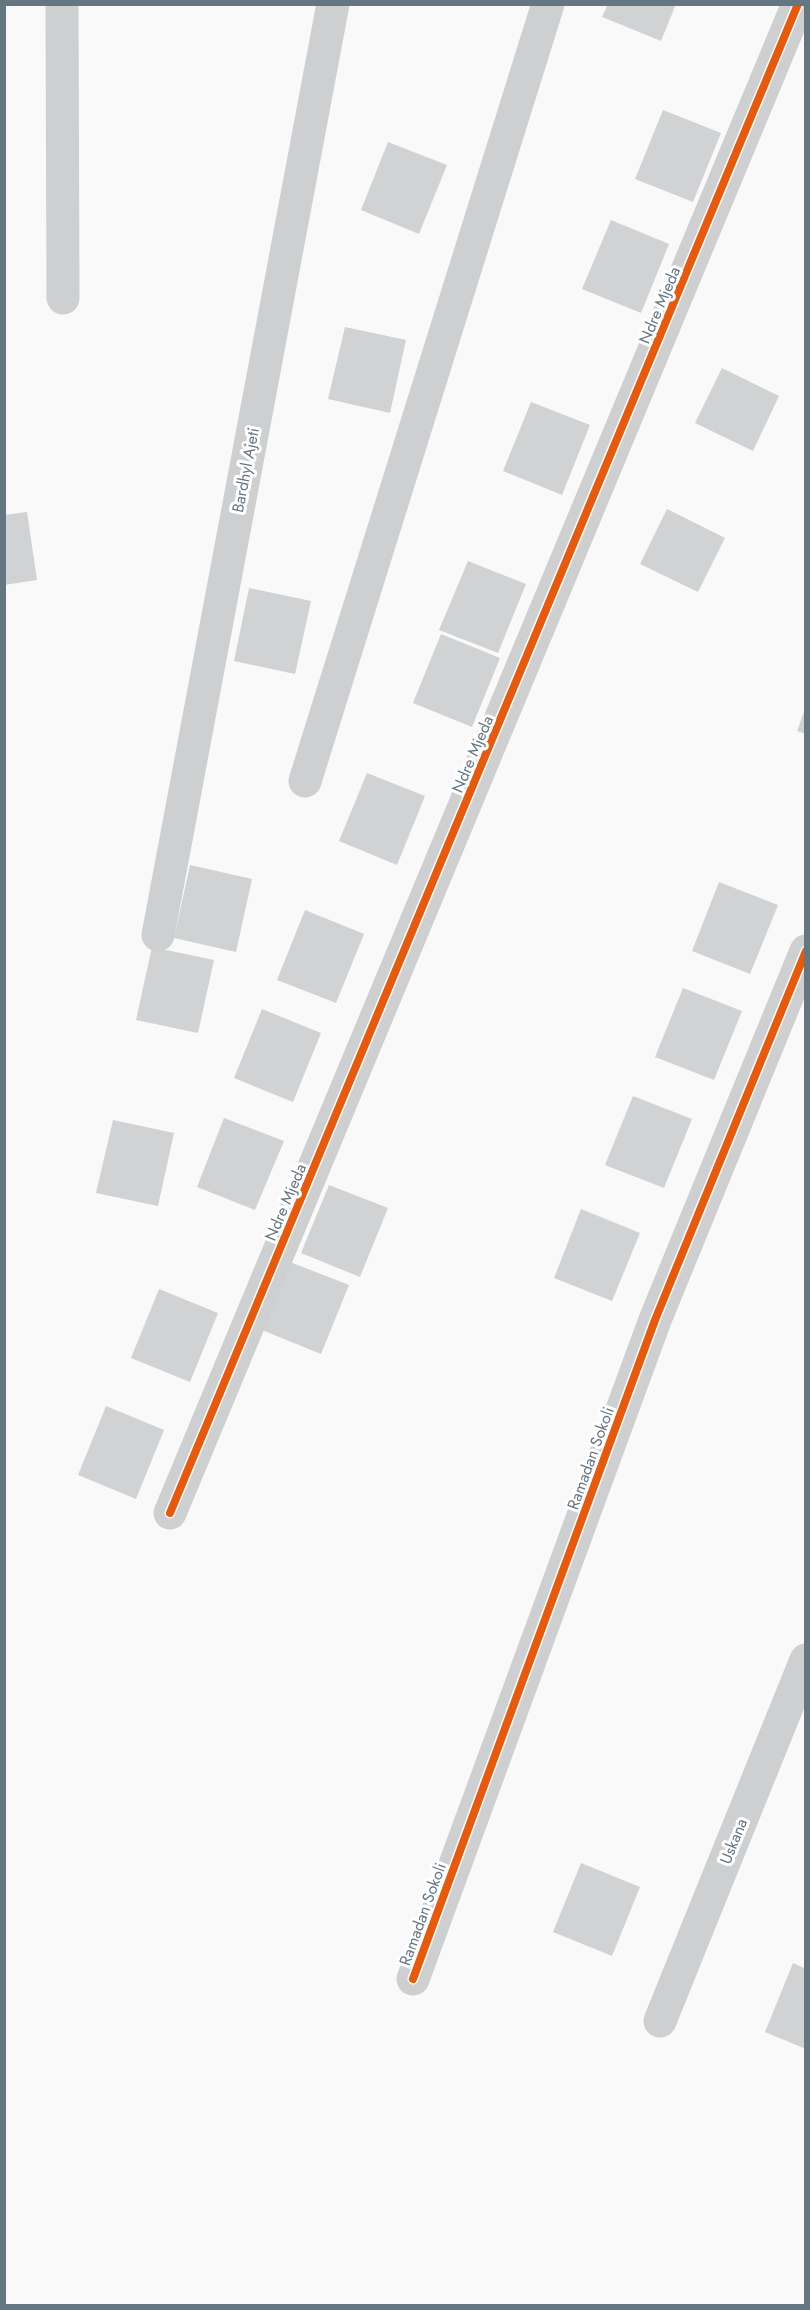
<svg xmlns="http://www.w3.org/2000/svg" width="810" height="2310" font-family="Jost,sans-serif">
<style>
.building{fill:#d0d2d3}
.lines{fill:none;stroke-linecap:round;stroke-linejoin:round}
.minor{stroke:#cecfd0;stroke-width:33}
.cycleway-casing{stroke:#fff;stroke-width:11}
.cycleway{stroke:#e8590c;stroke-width:8}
.labels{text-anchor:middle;stroke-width:6;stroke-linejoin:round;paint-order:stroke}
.street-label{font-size:16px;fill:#657683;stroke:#fff}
</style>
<rect width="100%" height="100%" fill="#f9f9f9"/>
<!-- building -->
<g class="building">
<path d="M608,4h68l-15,37 -59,-24z"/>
<path d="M663,110l58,23 -28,69 -58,-23z"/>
<path d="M388,142l59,23 -28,69 -58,-24z"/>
<path d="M611,220l58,24 -28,69 -59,-24z"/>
<path d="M345,327l61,13 -16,73 -62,-14z"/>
<path d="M722,368l57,28 -26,55 -58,-28z"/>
<path d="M531,402l59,23 -28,70 -59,-24z"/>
<path d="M667,509l58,29 -27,54 -58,-28z"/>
<path d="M27,512l10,68 -33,5v-70z"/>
<path d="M468,561l58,23 -28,69 -59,-23z"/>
<path d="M249,588l62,13 -16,73 -61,-13z"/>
<path d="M441,634l59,24 -28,69 -59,-24z"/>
<path d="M805,709h1v25l-9,-3z"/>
<path d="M367,773l58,23 -28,69 -58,-24z"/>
<path d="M190,865l62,14 -16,73 -62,-14z"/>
<path d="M719,882l59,23 -28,69 -58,-23z"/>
<path d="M305,910l59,24 -28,69 -59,-23z"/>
<path d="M152,947l62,13 -16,73 -62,-13z"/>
<path d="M683,988l59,23 -28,69 -59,-23z"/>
<path d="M262,1009l59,24 -28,69 -59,-24z"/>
<path d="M633,1096l59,23 -28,69 -59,-23z"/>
<path d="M224,1118l60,23 -29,69 -58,-23z"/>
<path d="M113,1120l61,13 -16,73 -62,-13z"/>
<path d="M329,1185l59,23 -28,69 -59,-24z"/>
<path d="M581,1209l59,24 -28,68 -58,-23z"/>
<path d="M290,1262l59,23 -28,69 -59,-24z"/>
<path d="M159,1289l59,24 -28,69 -59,-24z"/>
<path d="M106,1406l58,24 -28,69 -58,-24z"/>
<path d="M581,1863l59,24 -28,69 -59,-24z"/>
<path d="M793,1963l13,6v80l-41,-17z"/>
</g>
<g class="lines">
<!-- minor -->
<g class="minor">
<path d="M62,4l1,294"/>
<path d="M305,781l243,-777"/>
<path d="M158,935l175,-931"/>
<path d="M170,1513l628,-1509"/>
<path d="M413,1979l242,-659 151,-369"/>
<path d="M660,2021l146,-361"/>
</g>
<defs>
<g id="cycleway">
<path d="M170,1513l628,-1509"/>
<path d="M413,1979l242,-659 151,-369"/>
</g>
</defs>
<!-- cycleway casing -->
<use href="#cycleway" class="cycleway-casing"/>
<!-- cycleway -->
<use href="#cycleway" class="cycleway"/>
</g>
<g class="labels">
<!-- street labels -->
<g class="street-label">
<text transform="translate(659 305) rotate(-67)" y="6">Ndre Mjeda</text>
<text transform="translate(245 470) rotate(-79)" y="6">Bardhyl Ajeti</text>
<text transform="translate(472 754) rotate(-67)" y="6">Ndre Mjeda</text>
<text transform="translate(285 1202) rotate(-67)" y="6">Ndre Mjeda</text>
<text transform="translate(590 1458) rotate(-70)" y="6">Ramadan Sokoli</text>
<text transform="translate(733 1841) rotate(-68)" y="6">Uskana</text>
<text transform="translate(422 1914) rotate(-70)" y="6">Ramadan Sokoli</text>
</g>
</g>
<!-- border -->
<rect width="810" height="2310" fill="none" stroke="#657683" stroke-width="12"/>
</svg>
